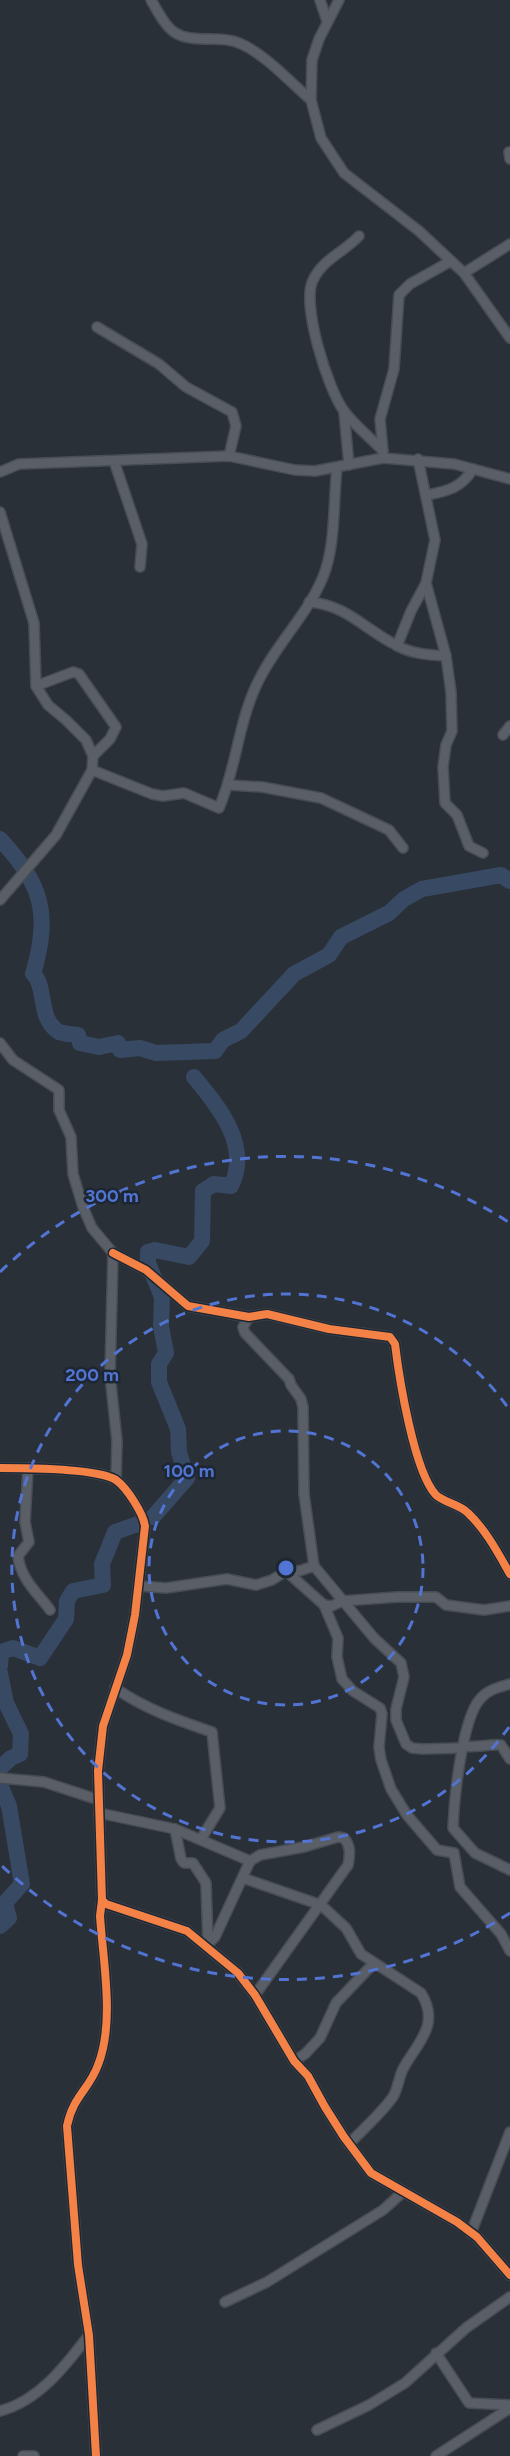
<svg xmlns="http://www.w3.org/2000/svg" width="510" height="2456" font-family="Figtree,sans-serif">
<style>
.lines{fill:none;stroke-linecap:round;stroke-linejoin:round}
.river{stroke:#384963;stroke-width:16}
.street-casing{stroke:#484c53;stroke-width:12}
.street{stroke:#5a5e66;stroke-width:9}
.cycleway-casing{stroke:#1d2633;stroke-width:11}
.cycleway{stroke:#f48246;stroke-width:8}
.ring{fill:none;stroke:#5274d3;stroke-width:3;stroke-dasharray:10 8}
.centre{fill:#5274d3;stroke:#1d2633;stroke-width:3}
.ring-label{font-size:18px;text-anchor:middle;font-weight:bold;fill:#5274d3;stroke:#1d2633;stroke-width:5;stroke-linejoin:round;paint-order:stroke}
</style>
<rect width="100%" height="100%" fill="#2a3038"/>
<g class="lines">
<!-- river -->
<g class="river">
<path d="M0,839c42,46 51,74 33,135 14,11 4,45 26,58 5,2 14,2 19,3l2,8 19,4 19,-4 2,7 20,-2 16,5 59,-2 8,-11 18,-9 53,-57 35,-19 12,-18 48,-24 15,-14 18,-10 79,-14 9,6"/>
<path d="M153,1517l34,-39 -8,-26 -1,-23 -19,-47v-18l7,-11 -5,-27 1,-29 -14,-34v-11l7,-2 34,7 13,-16 1,-50 11,-7 17,2c20,-40 -12,-79 -37,-109"/>
<path d="M0,1666l1,-14 12,-4 27,10 26,-39 1,-18 6,-10 30,-6 -1,-21 13,-32 23,-8"/>
<path d="M0,1673l6,30 15,31 -1,20 -9,4 -11,10"/>
<path d="M0,1785l9,21 13,78 -17,19 4,15 -9,8"/>
</g>
<defs>
<g id="street">
<path d="M151,0c19,33 22,39 60,39 9,0 19,0 28,4 25,10 51,39 72,57"/>
<path d="M320,0l7,21"/>
<path d="M339,0l-20,39 -7,21 -1,40 10,38 23,35 75,58 45,42 46,65"/>
<path d="M509,152l1,7"/>
<path d="M359,236c-15,16 -36,23 -46,44 -12,24 15,110 31,131 11,15 27,27 39,40"/>
<path d="M464,273l46,-29"/>
<path d="M97,327l62,37 27,23 46,25 4,14 -7,30"/>
<path d="M344,412l5,53"/>
<path d="M383,452l-3,-33 14,-50 5,-74 11,-11 41,-23"/>
<path d="M418,459l17,81 -9,43 20,73 5,36 1,39 -6,14 -3,22 2,36 12,12 12,31 14,7"/>
<path d="M114,461l28,83 -2,23"/>
<path d="M0,472l19,-8 210,-8 66,14 20,1 68,-13 71,6 56,15"/>
<path d="M427,495c21,-4 34,-7 46,-26"/>
<path d="M0,512l34,111 2,63 12,19 18,15 20,20 7,16 -1,14 -36,65 -56,65"/>
<path d="M309,602c38,3 55,27 87,43 15,9 33,10 50,11"/>
<path d="M397,646l14,-35 15,-28"/>
<path d="M36,686l37,-14 6,2 37,53 -6,12 -17,17"/>
<path d="M503,735l7,-9"/>
<path d="M92,770l60,24 11,2 21,-3 35,15c17,-39 19,-83 37,-122 18,-40 51,-70 67,-109 13,-32 10,-75 14,-109"/>
<path d="M229,785l33,2 59,11 68,32 14,18"/>
<path d="M0,1043l13,17 46,30v20l12,27 2,37 10,33 9,21 21,25 -3,122 7,66 -1,39"/>
<path d="M113,1253l33,17 42,36 61,11 18,-3 62,15 61,8 5,7c4,33 19,128 41,151 9,8 23,9 32,18 18,17 30,40 42,61"/>
<path d="M249,1317l-6,10 2,6 44,46 2,6 10,14 2,8 1,87 10,72 60,72 27,25 3,14 -8,32v11l10,24 6,4 11,1 39,-1"/>
<path d="M0,1468c24,0 97,0 116,12 11,8 27,33 29,46l-10,89 -8,40 -24,71 -5,45 4,129 -2,16c3,45 15,106 -2,149 -9,25 -25,31 -31,61l11,139 11,70 7,121"/>
<path d="M28,1468l-3,54 4,20 -11,14c3,24 19,36 32,54"/>
<path d="M286,1571l38,34 14,33 -1,19 5,22 11,12 27,17 2,6 -3,33 2,13 10,29 16,26 30,35 17,3 6,34 41,47 9,17"/>
<path d="M140,1586l26,2 61,-9 29,6 16,-5 14,-9h13l15,-5"/>
<path d="M324,1605l8,1 10,-5 55,-4h39l10,8 38,5 26,-4"/>
<path d="M510,1684c-10,3 -21,5 -29,14 -19,19 -27,102 -28,130l22,25 35,17"/>
<path d="M115,1688c30,21 62,32 97,44l8,76 -19,31"/>
<path d="M463,1746c13,2 25,-2 38,-1l9,14"/>
<path d="M0,1778l44,4 55,18"/>
<path d="M99,1813l76,16 75,32"/>
<path d="M175,1829l6,30 3,4h9l13,20 2,61"/>
<path d="M243,1878l78,27 25,23 15,26 60,39c20,32 -4,50 -18,76 -4,8 -5,18 -9,26 -8,14 -33,36 -45,49"/>
<path d="M102,1900l4,4 81,27 51,42 17,22 39,66 14,15 17,31 19,30 27,36 86,49 20,15 33,38"/>
<path d="M208,1944l7,-7 35,-76 10,-6 44,-8 34,-10 6,1c7,8 6,17 4,27l-93,130"/>
<path d="M294,2061l11,-7 15,-16 16,-35 38,-40"/>
<path d="M471,2233l39,-101"/>
<path d="M225,2302l42,-20 116,-72 20,-18"/>
<path d="M436,2353l33,50 41,2"/>
<path d="M0,2411c39,-10 66,-46 89,-76"/>
<path d="M317,2430l52,-25 36,-22 61,-55 44,-31"/>
<path d="M23,2456h11"/>
<path d="M436,2456l74,-48"/>
</g>
</defs>
<!-- street casing -->
<use href="#street" class="street-casing"/>
<!-- street -->
<use href="#street" class="street"/>
<defs>
<g id="cycleway">
<path d="M113,1253l33,17 42,36 61,11 18,-3 62,15 61,8 5,7c4,33 19,128 41,151 9,8 23,9 32,18 18,17 30,40 42,61"/>
<path d="M0,1468c24,0 97,0 116,12 11,8 27,33 29,46l-10,89 -8,40 -24,71 -5,45 4,129 -2,16c3,45 15,106 -2,149 -9,25 -25,31 -31,61l11,139 11,70 7,121"/>
<path d="M102,1900l4,4 81,27 51,42 17,22 39,66 14,15 17,31 19,30 27,36 86,49 20,15 33,38"/>
</g>
</defs>
<!-- cycleway casing -->
<use href="#cycleway" class="cycleway-casing"/>
<!-- cycleway -->
<use href="#cycleway" class="cycleway"/>
</g>
<!-- distance rings -->
<g class="ring">
<circle cx="286" cy="1568" r="137"/>
<path d="M509 1727A274 274 0 1 1 509 1409"/>
<path d="M510 1913A411 411 0 0 1 0 1864M0 1272A411 411 0 0 1 510 1223"/>
</g>
<circle cx="286" cy="1568" r="9" class="centre"/>
<g class="ring-label">
<text x="112" y="1202">300 m</text>
<text x="92" y="1381">200 m</text>
<text x="189" y="1477">100 m</text>
</g>
</svg>
